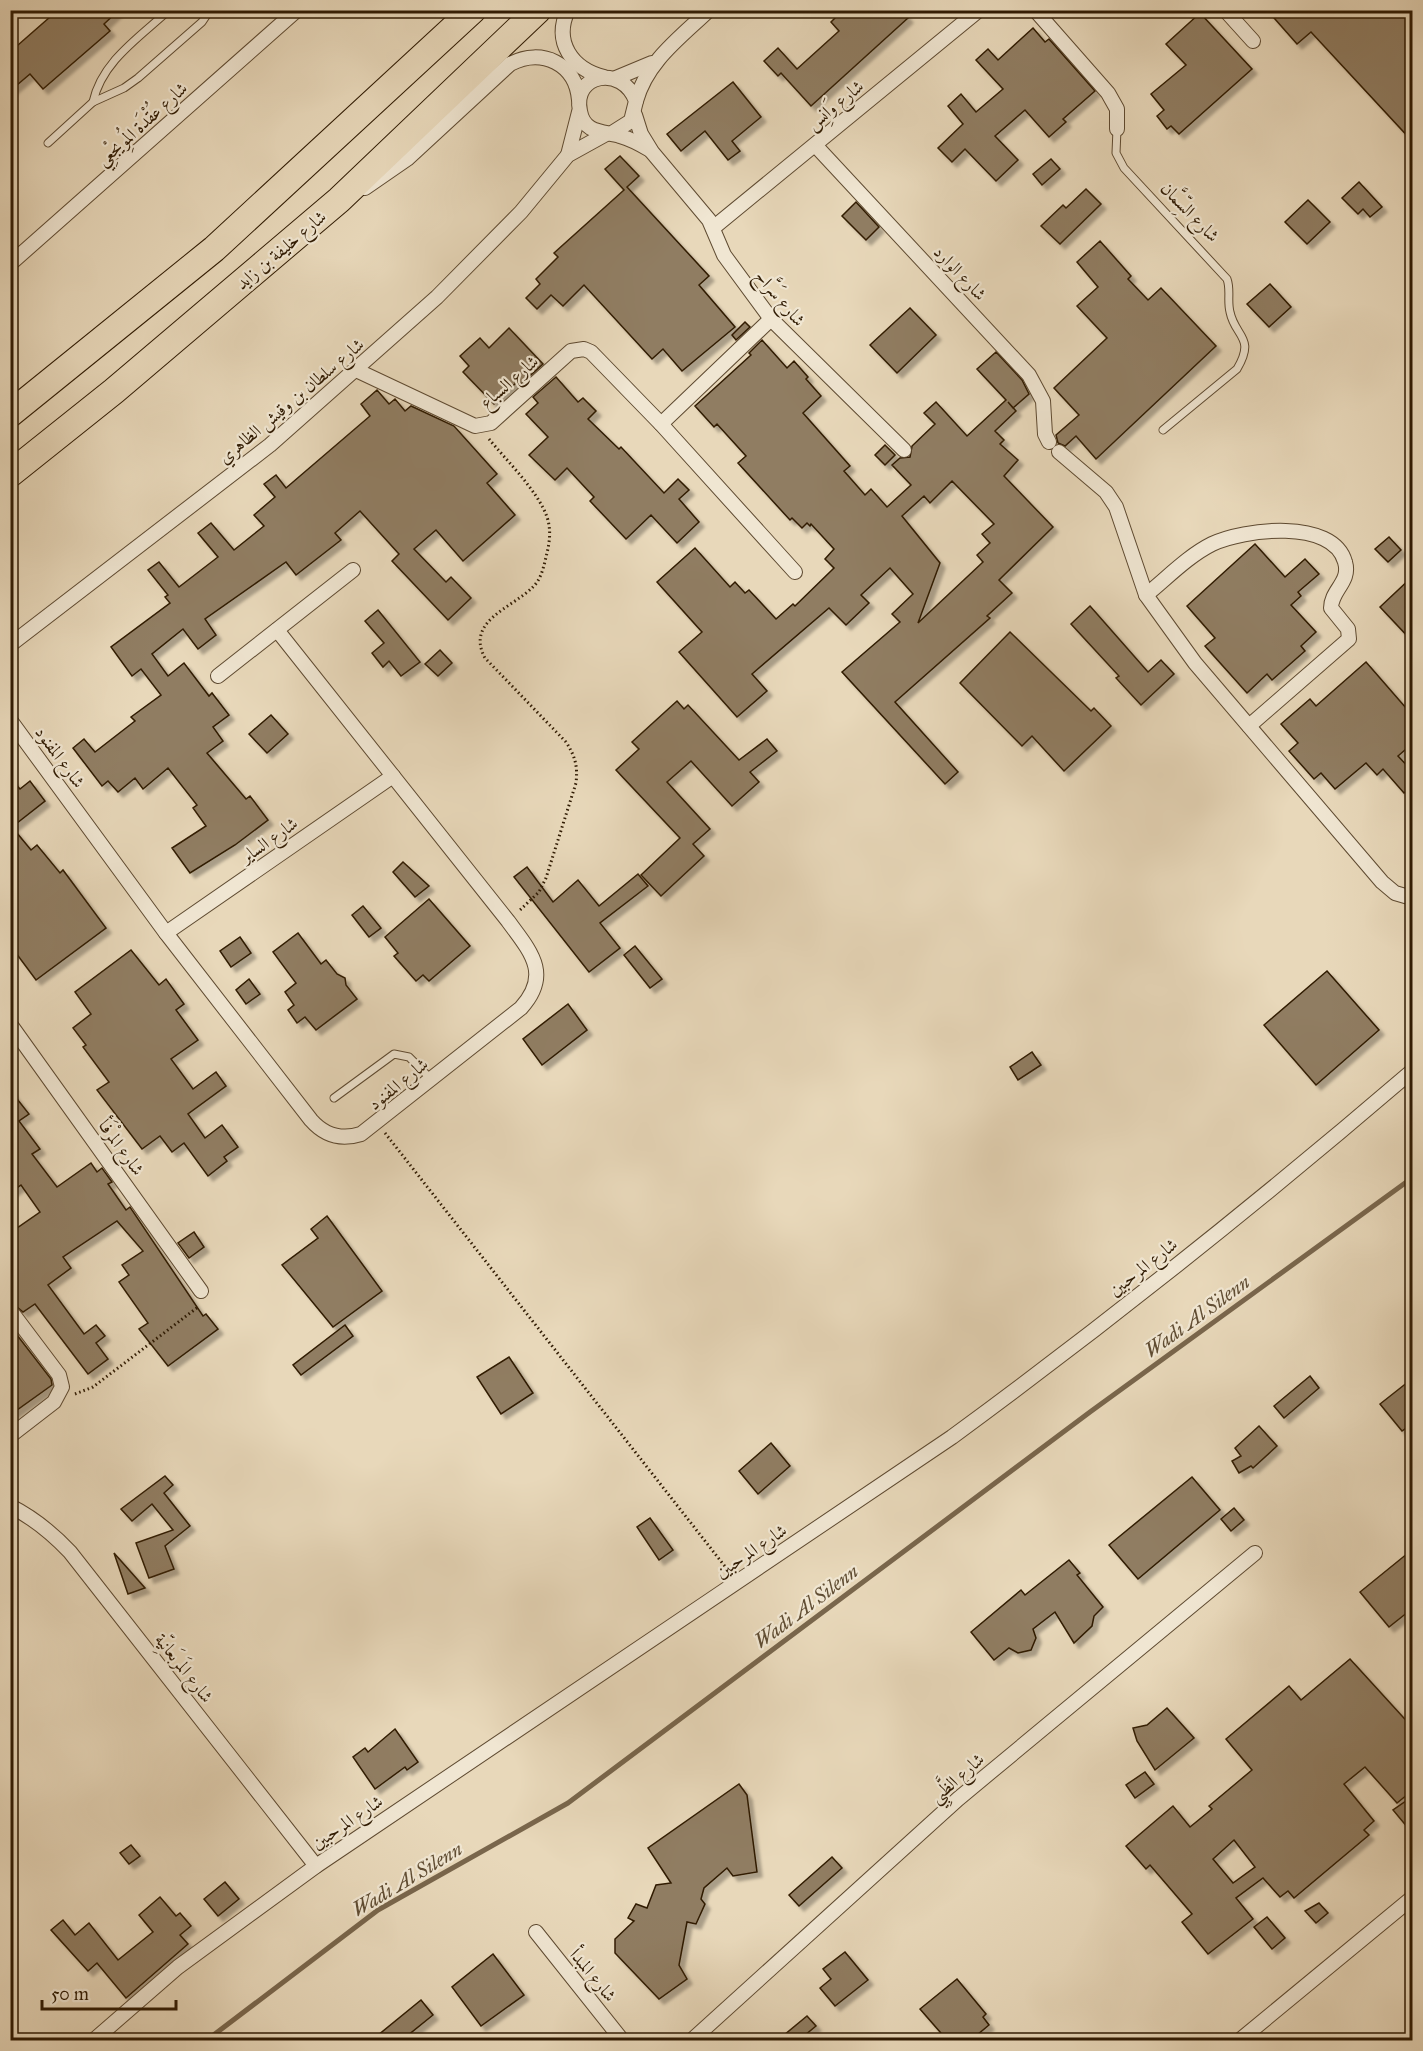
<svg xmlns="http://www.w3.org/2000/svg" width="1423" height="2051" font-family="'IM FELL Great Primer',Amiri,serif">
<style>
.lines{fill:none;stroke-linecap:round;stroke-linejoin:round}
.stream{stroke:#79664c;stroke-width:5}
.building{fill:#907d62;stroke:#301b03;stroke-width:1.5;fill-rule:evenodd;filter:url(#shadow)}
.lane-casing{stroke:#5e4a31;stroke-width:9}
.street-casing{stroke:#5e4a31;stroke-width:16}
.highway-casing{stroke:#301b03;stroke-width:28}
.path{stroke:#301b03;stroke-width:3;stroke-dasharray:1.5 3;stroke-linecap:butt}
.lane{stroke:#f0e6d2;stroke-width:7}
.street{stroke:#f0e6d2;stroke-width:14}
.highway{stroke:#e8d8ba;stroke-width:26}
.labels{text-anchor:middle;stroke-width:4.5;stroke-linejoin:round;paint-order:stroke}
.street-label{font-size:18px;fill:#301b03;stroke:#f0e6d2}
.water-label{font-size:20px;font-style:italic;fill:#604d33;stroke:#f0e6d2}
</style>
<defs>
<filter id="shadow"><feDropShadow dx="5" dy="5" stdDeviation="1.5" flood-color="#0004"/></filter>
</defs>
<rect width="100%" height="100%" fill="#e8d8ba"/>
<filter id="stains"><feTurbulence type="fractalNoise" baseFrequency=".00333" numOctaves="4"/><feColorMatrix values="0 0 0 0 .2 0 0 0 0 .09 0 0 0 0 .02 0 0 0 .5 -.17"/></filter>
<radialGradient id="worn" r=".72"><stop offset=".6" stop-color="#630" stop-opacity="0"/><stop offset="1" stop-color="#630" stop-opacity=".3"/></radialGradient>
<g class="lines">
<!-- stream -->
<path class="stream" d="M207,2040l171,-130 190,-107 522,-391 322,-234"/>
</g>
<!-- building -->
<g class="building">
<path d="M58,10h61l-15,14 6,7 -67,58 -13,-15 -20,17v-39z"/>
<path d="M843,10h58l7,8 -97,88 -30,-33 -3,3 -14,-15 14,-13 19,21 42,-38 -8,-9z"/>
<path d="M1267,10h146v132l-102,-110 -14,12z"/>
<path d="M1200,13l52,56 -73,65 -8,-8 -4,3 -10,-13 7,-6 -13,-16 35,-29 -20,-21z"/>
<path d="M1033,28l12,14 4,-3 46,52 -32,28 3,3 -17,15 -24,-27 -30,26 23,24 -22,21 -31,-32 -13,13 -14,-14 25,-24 -15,-18 13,-12 15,18 27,-23 -27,-29 12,-11 10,11z"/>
<path d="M733,82l28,35 -29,24 8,10 -12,9 -23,-29 -24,20 -14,-17z"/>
<path d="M620,156l19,20 -12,11 82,89 -10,9 36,42 -53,44 -19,-22 -11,10 -68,-74 -21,21 -12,-11 -14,14 -11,-11 14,-14 -4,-5 22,-22 -4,-4 70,-63 -19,-21z"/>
<path d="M1051,159l9,10 -18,16 -9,-11z"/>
<path d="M1359,182l23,25 -12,10 -7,-8 -5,5 -16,-16z"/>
<path d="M1086,189l15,15 -41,40 -19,-18 22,-21 3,3z"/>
<path d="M1308,200l22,22 -23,22 -22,-22z"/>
<path d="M856,202l23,25 -13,13 -24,-24z"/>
<path d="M1100,241l31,35 -3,3 20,21 13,-12 55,58 -120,113 -20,-23 -11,10 -7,-3 -2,-8 23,-20 -25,-27 53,-50 -30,-32 21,-19 -21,-25z"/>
<path d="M1270,284l21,23 -22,20 -22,-23z"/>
<path d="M910,308l26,27 -39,38 -27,-28z"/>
<path d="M745,322l5,5 -14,13 -4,-5z"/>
<path d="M509,328l34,36 -22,20 -3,-3 -24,23 -31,-32 6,-6 -9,-10 20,-18 9,10z"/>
<path d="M762,340l25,28 7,-7 14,16 -2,2 15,17 -18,17 47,53 -6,5 21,24 6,-6 16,18 24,-22 -19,-20 8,-7 10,-1 2,-11 23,-22 -11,-11 12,-11 31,34 39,-36 -29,-31 19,-17 26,28 7,14 -16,14 -5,-6 8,9 -21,20 9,9 -4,4 18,16 -14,16 49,51 -54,53 13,13 -25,23 3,2 -95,84 63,70 -13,12 -103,-112 58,-50 -8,-8 21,-20 -23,-26 -29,27 8,8 -23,22 -17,-17 -77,66 15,17 -30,26 -58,-65 23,-20 -45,-50 38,-34 35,39 5,-5 10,11 4,-3 27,29 17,-15 2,2 39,-38 -9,-9 9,-10 -23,-25 -1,2 -3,-3 -5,5 -10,-10 -2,2 -52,-57 8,-7 -29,-32 -3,3 -19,-21 56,-51 -2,-2zM952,481l42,43 -12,10 8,9 -13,12 6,7 -65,61 22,-60 -38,-47 22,-20 6,7z"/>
<path d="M556,377l22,25 5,-4 13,13 -8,8 31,30 2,-2 43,46 14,-14 11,11 -10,9 20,23 -22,21 -26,-28 -25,24 -36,-38 4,-4 -27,-29 -12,12 -26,-25 19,-18 -22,-23 12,-11 -5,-6z"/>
<path d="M377,390l12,14 6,-5 10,12 6,-5 43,20 43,48 -10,9 28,32 -52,46 -27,-31 -22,19 32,33 5,-5 20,21 -23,22 -56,-59 7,-7 -39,-43 -25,22 6,7 -45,35 -10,-13 -81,57 11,16 -18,14 -15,-20 -31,25 16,22 16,-13 25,33 3,-3 17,22 -16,12 10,14 -16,12 39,46 4,-3 18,24 -33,25 -45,28 -18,-25 34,-22 -13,-18 4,-3 -29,-37 -25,21 -8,-11 -17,14 -10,-11 -6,5 -29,-38 11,-9 11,13 40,-31 -4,-4 30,-22 -20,-26 -9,7 -21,-29 59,-44 -5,-6 3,-2 -20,-25 11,-8 20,25 39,-30 -20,-24 13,-10 23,27 30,-24 -10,-11 21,-18 -11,-13 12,-9 10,13 84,-72 -9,-12z"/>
<path d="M885,445l10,10 -10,10 -10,-10z"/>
<path d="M1389,537l12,13 -13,12 -13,-13z"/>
<path d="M1255,544l30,33 20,-18 14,15 -21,18 3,4 -10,9 25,27 -15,14 4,5 -33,29 -5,-6 -20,19 -42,-47 10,-8 -28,-32z"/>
<path d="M1413,576v66l-33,-35z"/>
<path d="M1090,606l58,66 13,-12 13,14 -33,31 -25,-27 3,-2 -48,-52z"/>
<path d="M378,610l42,52 -19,14 -12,-15 -6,6 -11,-14 12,-10 -19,-22z"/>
<path d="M1010,632l81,79 3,-3 17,18 -47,45 -32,-35 -10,10 -62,-63z"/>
<path d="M440,650l12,13 -14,13 -13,-12z"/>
<path d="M1366,662l47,54v27l-15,13 15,16v14l-9,7 -21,-24 -6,6 -11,-12 -31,26 -14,-16 -7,6 -25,-28 9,-8 -17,-19 29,-25 6,7z"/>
<path d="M677,701l7,8 4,-4 51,55 28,-21 10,12 -27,21 9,10 -27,24 -41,-45 -24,21 43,47 -17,15 11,12 -43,40 -20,-21 39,-37 -64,-68 23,-21 -7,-7z"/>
<path d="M271,715l17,19 -21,19 -18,-19z"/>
<path d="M10,778l10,11 10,-8 15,20 -33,26 19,23 6,-5 23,28 3,-3 43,58 -70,52 -26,-35z"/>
<path d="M403,862l26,24 -14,11 -22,-25z"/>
<path d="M527,867l26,35 25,-22 21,26 39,-32 10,12 -48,37 20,25 -31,24 -75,-95z"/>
<path d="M429,899l41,47 -41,35 -6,-6 -7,6 -22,-25 4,-3 -13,-16z"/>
<path d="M363,906l18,22 -12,9 -17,-22z"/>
<path d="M298,933l23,31 5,-4 11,14 8,4 1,7 11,14 -41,31 -11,-13 -8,6 -9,-13 6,-5 -9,-13 11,-9 -23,-31z"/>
<path d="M240,937l11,16 -20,14 -11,-16z"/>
<path d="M635,946l27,33 -12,9 -26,-33z"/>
<path d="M131,950l28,35 7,-6 18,25 -8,6 22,30 -27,19 22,30 23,-17 10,14 -38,28 17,24 17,-13 16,22 -14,10 3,4 -19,15 -24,-33 -12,9 -12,-16 -18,13 -45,-59 12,-8 -26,-35 3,-2 -13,-17 18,-14 -16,-22z"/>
<path d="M1327,971l52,59 -63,55 -52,-60z"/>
<path d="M249,979l11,15 -14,10 -10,-14z"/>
<path d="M568,1004l19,26 -45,35 -19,-26z"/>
<path d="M1032,1052l9,13 -23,15 -8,-13z"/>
<path d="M10,1090l19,24 -10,7 21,28 -8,5 25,33 34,-24 6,9 5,-4 10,14 -4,2 18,26 4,-3 73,109 3,-2 12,15 -50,37 -29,-37 9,-6 -29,-41 10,-7 -7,-10 21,-14 -26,-30 -54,36 8,11 -23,17 36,49 12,-9 9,11 -9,7 12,16 -20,15 -53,-70 -12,8 -13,-11v-68l30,-21 -19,-27 -11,8z"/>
<path d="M327,1216l55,75 -49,36 -51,-62 36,-27 -7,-9z"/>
<path d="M194,1232l10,15 -15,11 -11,-15z"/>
<path d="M345,1325l8,11 -52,39 -8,-10z"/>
<path d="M10,1326l41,53 1,6 -42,30z"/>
<path d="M509,1357l24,36 -32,21 -24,-37z"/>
<path d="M1310,1376l9,12 -35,30 -10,-12z"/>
<path d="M1413,1378v45l-11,8 -22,-27z"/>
<path d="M1259,1426l18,20 -24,22 -2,-2 -12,7 -7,-12 9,-5 -6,-8z"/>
<path d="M771,1443l19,23 -32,28 -19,-23z"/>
<path d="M165,1476l8,9 -9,8 26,33 -25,20 9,23 -25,9 -13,-35 37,-13 -21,-26 -20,17 -11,-12z"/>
<path d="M1192,1477l28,33 -82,69 -29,-34z"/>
<path d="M1234,1508l10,12 -13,11 -10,-12z"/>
<path d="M650,1518l23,32 -14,10 -22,-33z"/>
<path d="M1413,1549v59l-24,19 -29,-35z"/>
<path d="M114,1553l31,35 -17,6z"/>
<path d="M1069,1560l11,13 -3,2 26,32 -9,9 -2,10 -18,17 -19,-31 -22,17 3,9 -5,12 -13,3 -9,-5 -15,12 -23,-28 50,-42 4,5z"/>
<path d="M1350,1659l63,69v62l-16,13 -32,-36 -21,17 30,37 -10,9 5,5 -75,63 -6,-7 -8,6 -17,-19 -27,20 17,21 -45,35 -26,-32 10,-8 -42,-49 -4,4 -20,-23 47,-40 17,21 22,-18 -3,-3 43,-36 -26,-31 63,-53 12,14zM1234,1840l21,27 -22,16 -20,-24z"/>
<path d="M1167,1708l27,30 -39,32 -18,-29 -4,-13 14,-3z"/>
<path d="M395,1729l23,33 -11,8 -2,-3 -30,22 -22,-32 12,-9 3,4z"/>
<path d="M1145,1772l9,12 -19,14 -9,-13z"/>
<path d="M739,1784l8,11 10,77 -24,4 -6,-8 -23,20 -3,11 4,5 -9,20 -9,-2 -8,43 8,14 -28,20 -44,-46v-14l19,-18 -6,-3 8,-14 11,4 9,-23 15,-2 -23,-35z"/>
<path d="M1406,1801l7,8v25l-20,-24z"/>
<path d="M131,1845l9,11 -11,8 -9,-11z"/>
<path d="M832,1857l10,11 -43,38 -10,-11z"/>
<path d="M225,1882l14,17 -21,17 -14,-17z"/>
<path d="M160,1897l16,19 4,-3 11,13 -11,9 8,9 -62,54 -29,-35 -9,8 -37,-41 12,-10 12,15 14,-12 29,37 35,-28 -14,-17z"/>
<path d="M1319,1903l9,10 -12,10 -11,-12z"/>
<path d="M1267,1917l18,21 -13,11 -18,-22z"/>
<path d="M845,1952l23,28 -33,26 -15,-18 11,-9 -8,-10z"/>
<path d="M493,1954l31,41 -43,31 -29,-39z"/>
<path d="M957,1979l29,35 -3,3 6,8 -18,15h-24l-27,-31z"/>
<path d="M421,2000l12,15 -31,25h-30z"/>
<path d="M807,2016l9,10 -17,14h-21z"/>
</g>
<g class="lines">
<defs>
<g id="lane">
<path d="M93,102c9,-41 47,-65 76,-92"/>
<path d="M1117,129l-1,24 8,15 103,111c4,11 0,21 3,33 5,25 26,25 7,57l-74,61"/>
<path d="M48,143l45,-41 31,-14 14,-10 64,-56 8,-12"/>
<path d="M334,1098l60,-44 15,3 23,23"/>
</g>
<g id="street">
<path d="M568,10c-15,32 4,59 36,67"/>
<path d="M1035,10l73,83 9,16v20"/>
<path d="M1225,10l28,31"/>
<path d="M616,78l36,-15"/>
<path d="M636,101c11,-40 45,-64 73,-91"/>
<path d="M635,115l6,19 11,18 57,68 15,35 47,64 133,131"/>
<path d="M612,133l19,-12 5,-20c-14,-37 -64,-27 -56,10 4,23 24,20 40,25 11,3 20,8 30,14"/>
<path d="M815,145l214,230 14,26 2,33 4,8"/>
<path d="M568,155l11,-43"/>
<path d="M365,188l42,-29 103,-95c32,-17 66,0 69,36"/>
<path d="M713,228l266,-218"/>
<path d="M10,264l287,-254"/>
<path d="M356,370l119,56 16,-3 80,-72 13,-2 7,3 70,72 134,148"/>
<path d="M661,424l110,-105"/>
<path d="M1059,452l47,40 10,15 30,88 49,68 187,219 13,11 17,5"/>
<path d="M1146,595c21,-17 42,-39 66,-51 31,-15 121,-26 133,18 6,20 -14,28 -14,46l17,21 1,10 -100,87"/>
<path d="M10,645l260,-200 167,-148 84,-85 47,-57 38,-21"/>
<path d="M218,676l135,-106"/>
<path d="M10,720l156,213 145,187c14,16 31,20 50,14l160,-126c31,-34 9,-57 -13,-87l-231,-291"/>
<path d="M166,933l227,-157"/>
<path d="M10,1024l191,267"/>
<path d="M10,1310l49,65 3,12 -8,15 -44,34"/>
<path d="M10,1506c24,12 42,27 60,46l246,314"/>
<path d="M536,1932l86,108"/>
<path d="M94,2040l84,-73 138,-101 636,-429c158,-116 312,-239 460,-366"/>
<path d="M692,2040l266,-241 297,-246"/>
<path d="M1240,2040l172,-142"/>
</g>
<g id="highway">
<path d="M10,414l204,-165 259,-239"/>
<path d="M10,474l104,-83 225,-191 199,-190"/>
</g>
</defs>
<!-- lane casing -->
<use href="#lane" class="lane-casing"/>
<!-- street casing -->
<use href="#street" class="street-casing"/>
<!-- highway casing -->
<use href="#highway" class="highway-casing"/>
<!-- path -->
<g class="path">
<path d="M489,439c17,21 49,52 58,78 4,12 3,23 0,36 -3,12 -5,25 -14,34 -21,21 -68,34 -48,71l81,84c9,14 12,24 10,41l-30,95 -7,14 -20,19"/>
<path d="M385,1133l342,436"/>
<path d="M75,1394l18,-7 105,-80"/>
</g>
<!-- lane -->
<use href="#lane" class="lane"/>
<!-- street -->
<use href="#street" class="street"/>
<!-- highway -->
<use href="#highway" class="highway"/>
</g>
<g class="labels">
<!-- street labels -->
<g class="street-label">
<text transform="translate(835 105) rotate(-39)" y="6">شارع وَانِس</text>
<text transform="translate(142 124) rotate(-42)" y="6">شارع عُقْدَة المُوِيجْعِي</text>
<text transform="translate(1190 212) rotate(46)" y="6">شارع السِّمَّان</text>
<text transform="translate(281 250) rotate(-40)" y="6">شارع خليفة بن زايد</text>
<text transform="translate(960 273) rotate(47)" y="6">شارع الوارد</text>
<text transform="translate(780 298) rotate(50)" y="6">شارع سَرَّاح</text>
<text transform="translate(509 382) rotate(-41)" y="6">شارع السباع</text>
<text transform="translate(291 401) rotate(-40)" y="6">شارع سلطان بن وقيش الظاهري</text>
<text transform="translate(60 757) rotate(54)" y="6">شارع المفنود</text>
<text transform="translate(269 840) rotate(-35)" y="6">شارع الساير</text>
<text transform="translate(398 1084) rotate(-39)" y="6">شارع المفنود</text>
<text transform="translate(121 1147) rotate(54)" y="6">شارع المرْفَأ</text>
<text transform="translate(1143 1267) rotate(-38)" y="6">شارع المرحبين</text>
<text transform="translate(751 1551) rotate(-34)" y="6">شارع المرحبين</text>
<text transform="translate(184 1668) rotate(52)" y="6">شارع المَربَعانِيّة</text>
<text transform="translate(957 1778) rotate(-41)" y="6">شارع الظَّبِي</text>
<text transform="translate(347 1822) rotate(-34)" y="6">شارع المرحبين</text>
<text transform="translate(593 1975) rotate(51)" y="6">شارع المبدأ</text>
</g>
<!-- water labels -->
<g class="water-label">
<text transform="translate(1197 1316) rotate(-36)" y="7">Wadi Al Silenn</text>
<text transform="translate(806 1606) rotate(-37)" y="7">Wadi Al Silenn</text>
<text transform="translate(407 1879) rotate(-31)" y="7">Wadi Al Silenn</text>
</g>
</g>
<!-- margin -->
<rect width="1423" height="2051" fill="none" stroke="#e8d8ba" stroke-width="36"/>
<rect x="12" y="12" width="1399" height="2027" fill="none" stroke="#301b03" stroke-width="3"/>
<rect x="18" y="18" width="1387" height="2015" fill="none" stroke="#301b03" stroke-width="1.5"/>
<!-- scale -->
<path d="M42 2000v9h134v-9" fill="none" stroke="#301b03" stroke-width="3"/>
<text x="51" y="2000" font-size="18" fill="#301b03" stroke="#f0e6d2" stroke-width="4.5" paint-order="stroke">50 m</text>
<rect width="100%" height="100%" filter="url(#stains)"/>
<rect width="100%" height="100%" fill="url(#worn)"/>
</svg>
